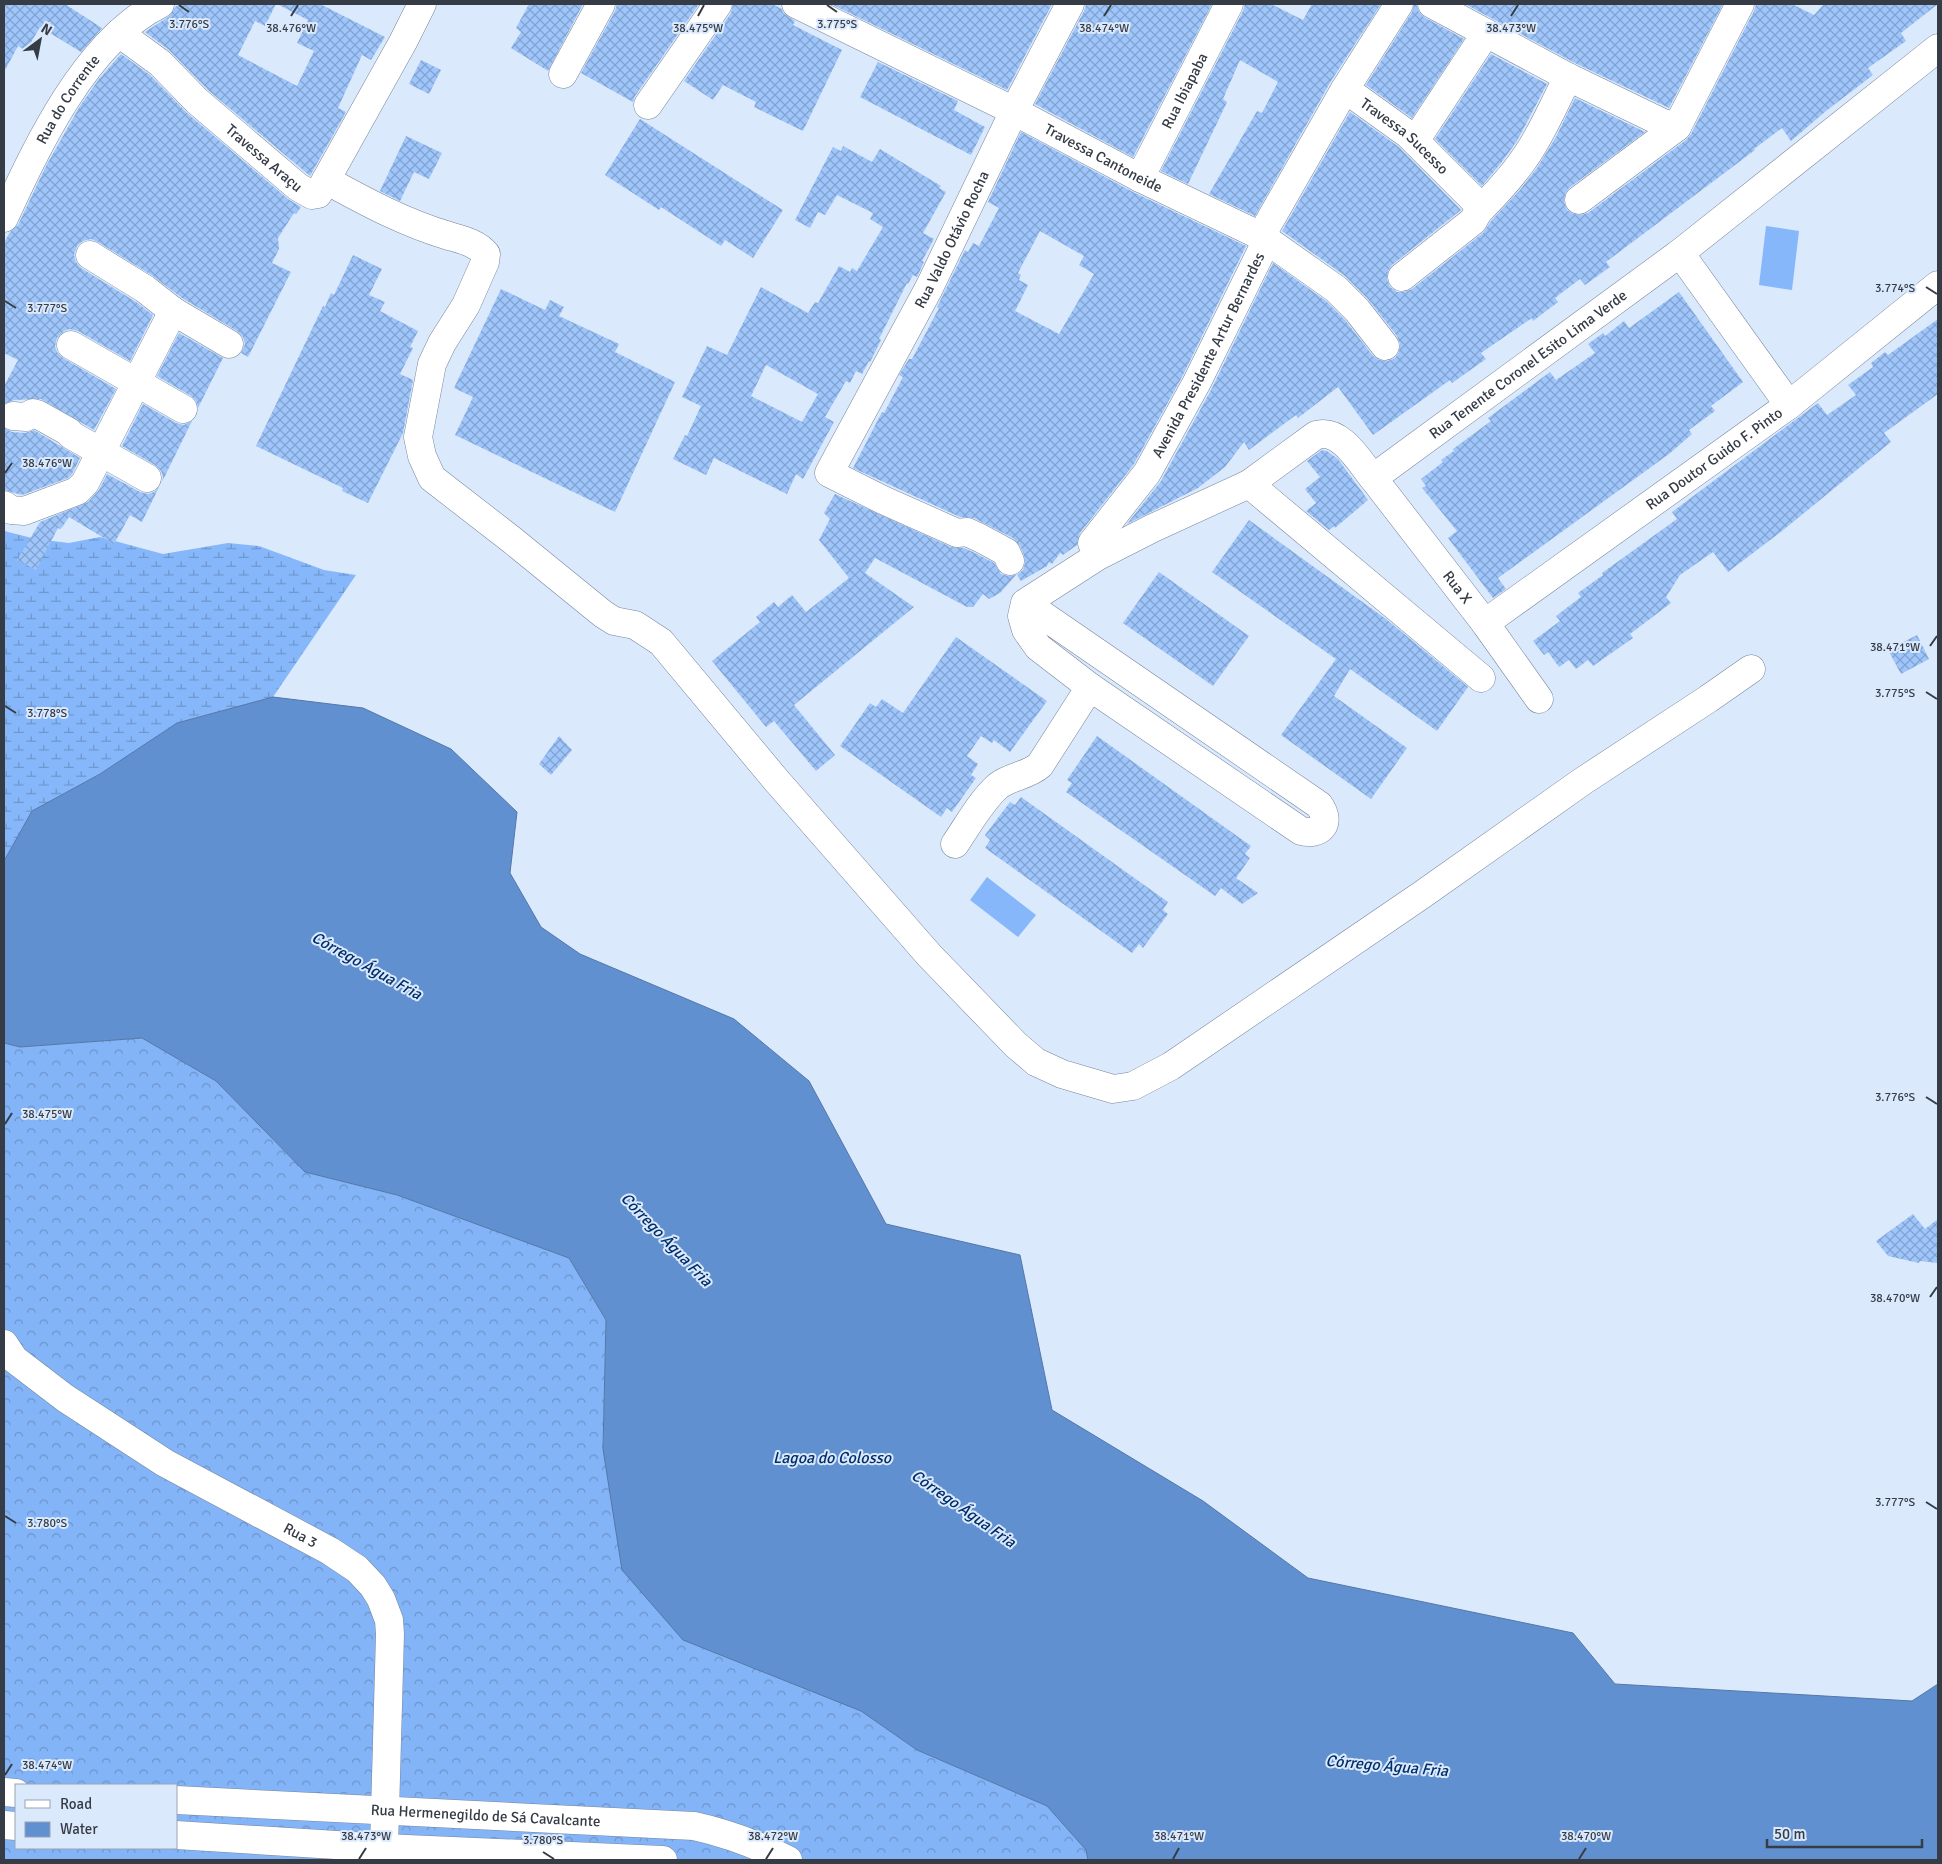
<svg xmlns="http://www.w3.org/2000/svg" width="1942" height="1864" font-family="Signika,sans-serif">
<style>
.forest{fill:url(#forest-crowns);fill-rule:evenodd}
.wetland{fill:url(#wetland-marsh)}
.garden{fill:#86b7fa}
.water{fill:#6190d1;stroke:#5477a7}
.building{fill:url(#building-cross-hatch);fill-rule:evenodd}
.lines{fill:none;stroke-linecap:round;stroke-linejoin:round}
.minor-casing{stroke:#76869c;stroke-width:29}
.minor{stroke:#fff;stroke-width:28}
.ticks{fill:none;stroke:#353c46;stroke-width:2}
.labels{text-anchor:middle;stroke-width:4;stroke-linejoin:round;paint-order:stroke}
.street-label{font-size:15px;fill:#353c46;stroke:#dbe9fd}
.water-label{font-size:16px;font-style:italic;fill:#002e68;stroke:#dbe9fd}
.ticks-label{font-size:12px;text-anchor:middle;fill:#353c46;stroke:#dbe9fd;stroke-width:4;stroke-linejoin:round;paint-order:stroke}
</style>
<defs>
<pattern id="forest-crowns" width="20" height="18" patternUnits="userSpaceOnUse" patternTransform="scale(1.25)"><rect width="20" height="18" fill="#83b4f7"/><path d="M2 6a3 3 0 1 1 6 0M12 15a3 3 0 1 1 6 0" fill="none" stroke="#6c94ca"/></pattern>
<pattern id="wetland-marsh" width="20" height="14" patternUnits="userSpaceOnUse" patternTransform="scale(1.25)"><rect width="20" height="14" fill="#86b7fa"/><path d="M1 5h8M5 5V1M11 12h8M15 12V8" fill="none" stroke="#6e96cc"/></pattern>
<pattern id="building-cross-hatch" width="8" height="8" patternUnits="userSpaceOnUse" patternTransform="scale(1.25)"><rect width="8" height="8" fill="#9ec6fc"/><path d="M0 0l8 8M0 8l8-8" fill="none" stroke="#82a2ce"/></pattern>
</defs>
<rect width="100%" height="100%" fill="#dbe9fd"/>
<!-- forest -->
<path class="forest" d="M142,1038l74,43 89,91 92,23 172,63 37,62 -3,129 258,262 56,39 130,56 39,44 2,10h-1084v-817l16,4zM16,1785h160v63h-160z"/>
<!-- wetland -->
<path class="wetland" d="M4,531l32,8 33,4 31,-6 63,17 65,-11 31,3 65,24 32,5 -83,122 -96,26 -77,51 -68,37 -28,50z"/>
<!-- garden -->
<g class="garden">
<path d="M1766,226l33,5 -7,59 -33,-5z"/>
<path d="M987,877l49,38 -18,22 -48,-37z"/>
</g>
<!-- water -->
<path class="water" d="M273,697l90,11 88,41 66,63 -7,61 31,54 39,27 154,65 75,62 77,143 134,31 32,155 151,91 105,77 265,55 42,51 297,17 26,-17v176h-850l-2,-10 -39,-44 -130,-56 -56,-39 -178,-71 -61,-70 -19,-121 3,-129 -37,-62 -172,-63 -92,-23 -89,-91 -74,-43 -122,9 -16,-4v-182l28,-50 68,-37 77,-51z"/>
<!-- building -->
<g class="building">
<path d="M4,4h61l37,24 -21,24 -41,-25 -14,24 -8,-5 -14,26z"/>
<path d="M181,4h95l-11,22 -10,-5 -17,34 59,31 17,-35 -17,-8 11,-23 -31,-16h43l65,33 -14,23 -9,-5 -24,53 8,4 -36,64 -102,-86 -39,-40 -24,-18 23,-15 7,-10z"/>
<path d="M529,4h54l-35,67 -37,-23 10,-16 -5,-4z"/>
<path d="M617,4h82l-64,92 -2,6 -52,-29 34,-62z"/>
<path d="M733,4h39l10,5 1,4 12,8 -2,4 49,25 -39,81 -49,-24 2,-5 -33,-17 -10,15 -29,-19 47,-68z"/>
<path d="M831,4h221l-45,86z"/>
<path d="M1086,4h126l-79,153 -98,-53 49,-93z"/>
<path d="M1245,4h26l32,16 9,-16h69l-50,77 -76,135 -46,-22 48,-83 5,2 16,-31 -38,-22 -17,39 4,3 -39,82 -27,-13 82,-160z"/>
<path d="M1414,4h2l3,8 5,5 40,22 -52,79 -46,-33 46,-73z"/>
<path d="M1465,4h258l-54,104 -94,-45z"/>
<path d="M1756,4h36l22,11 10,-11h114l-37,29 5,8 -38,27 5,7 -47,36 -35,30 -9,-13 -28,21 1,1 -149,112 4,5 -25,18 -5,-6 -25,19 3,4 -25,19 -1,-3 -51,35 5,6 -34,24 -2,-3 -77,55 -35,-48 -40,31 -2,-3 -47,35 -5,-8 -19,25 -27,21 -71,36 34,-43 50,-91 62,-127 53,38 19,19 28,36 6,4 9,1 7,-3 4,-6 1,-8 -3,-8 -29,-37 -23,-23 -63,-45 68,-119 49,35 62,63 -69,55 -4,6 -1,8 3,8 7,5h8l7,-3 71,-56 8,-12 29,-31 17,-22 19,-31 19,-39 70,34 -76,56 -4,6 -1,8 3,8 6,4 8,1 7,-2 98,-73 5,-6 63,-123z"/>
<path d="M121,54l29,21 37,38 101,86 13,8 -5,7 -2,-1 -16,25 1,11 -7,14 19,9 -43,85 -7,-4 4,-9 -2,-7 -6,-6 -55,-33 -29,-22 -55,-34 -7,-3 -8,2 -6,5 -3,9 2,7 5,6 55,34 17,13 -23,46 -52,-30 -8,-2 -6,2 -7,7 -2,8 2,6 6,6 53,31 -22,41 -53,-31 -27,1 -10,4v-18l14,-26 -14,-7v-110l6,-11 8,-7 28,-59 34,-60 19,-27z"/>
<path d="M1491,54l56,30 -30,57 -16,22 -19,23 -47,-47z"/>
<path d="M421,60l20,10 -12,24 -20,-10z"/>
<path d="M878,62l80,39 -4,9 31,17 -14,28 -111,-58z"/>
<path d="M640,119l143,91 -30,48 -28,-18 -4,6 -60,-39 -2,3 -54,-35z"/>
<path d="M1021,132l112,60 113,54 -63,129 -49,89 -54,69 -3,12 -14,10 -3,-2 -8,11 -3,-2 -2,4 -26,15 -4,-6 6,-5 2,-7 -1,-8 -4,-9 -7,-8 -39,-20 -14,-1 -107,-49 29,-56 2,1 19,-36 -4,-2 10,-16h3l27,-51 -2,-1 28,-57 3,2 5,-9 6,3 20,-38 -11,-6zM1040,231l44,25 -5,9 15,9 -35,60 -44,-23 13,-26 -9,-5 2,-5 -3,-2z"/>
<path d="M406,136l36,17 -13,26 -15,-7 -14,29 -20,-10z"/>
<path d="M843,146l29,16 8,-13 61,37 -2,2 7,4 -23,41 11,6 -12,22 2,1 -7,15 -4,-2 -5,9 -1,-1 -28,56 2,1 -11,22 -1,-1 -7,13 -6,-3 -6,12 -4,-2 -21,36 9,5 -31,57 -7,-5 -9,20 -73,-36 -8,17 -33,-16 12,-24 2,1 14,-30 -19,-9 25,-51 20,9 34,-68 47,26 7,-11 3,1 21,-37 11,6 2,-4 5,3 26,-44 -13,-8 3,-6 -36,-18 -12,20 -7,-3 -8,16 -15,-8 38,-73 8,4zM766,365l52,29 -16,28 -51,-26z"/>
<path d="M353,255l29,14 -13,26 16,7 -5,9 38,20 -8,16 3,1 -13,26 13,6 -10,53 -35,70 -26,-12 1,-3 -87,-42 67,-140 2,1 6,-14 3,2z"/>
<path d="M501,289l44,21 5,-10 14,7 -5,9 60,28 -4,8 60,30 -60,130 -160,-77 18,-38 -19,-9z"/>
<path d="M1679,292l64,90 -32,24 4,5 -26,19 3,4 -23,20 -171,124 8,11 -13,9 -45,-60 9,-7 -35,-43 4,-2 -5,-7 22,-17 -2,-2 13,-9 -1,-2 38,-28 -3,-3 62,-46 6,8 39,-27 -7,-9 15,-11 2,3 19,-15 5,7z"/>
<path d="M1938,319v75l-54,39 7,9 -109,89 -54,41 -15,-20 -33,23 -14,22 5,6 -41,31 3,4 -40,28 -5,-6 -12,9 -7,-9 -10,7 -11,-15 -4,3 -11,-14 27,-20 -4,-5 25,-19 -3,-4 25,-18 -1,-2 75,-54 -5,-7 146,-109 9,12 29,-20 -8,-10 25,-18 -2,-4 14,-11 3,3z"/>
<path d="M179,333l44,25 -25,50 -2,-7 -5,-5 -34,-20z"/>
<path d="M143,404l33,19 8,2 8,-4 -30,61 1,-5 -2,-6 -6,-6 -33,-19z"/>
<path d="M4,428l8,4 13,1 9,-3 46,28 -8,16 -4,4 -46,17 -18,-5z"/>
<path d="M1322,450l5,1 11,8 30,41 -33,28 -1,-2 -5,4 -23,-19 10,-8 -11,-14 15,-12 -13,-16z"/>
<path d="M107,474l33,18 8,2 6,-2 5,-5 -17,35 -12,-7 -16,29 -45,-27 -6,9 -3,3 -2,-1 -22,42 -19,-10 23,-38 48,-20 11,-12z"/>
<path d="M835,494l116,53 13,1 9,4 21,11 7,11 7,2 8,-1 -16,18 -11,6 -6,-5 -10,13h-6l-92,-49 -10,15 49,34 -120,98 41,50 -19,16 -42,-50 -8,6 -54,-66 48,-39 -4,-5 18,-15 4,5 14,-12 14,17 43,-34 -30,-38 11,-21 -6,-6z"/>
<path d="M1249,520l137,99 82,68 -31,44 -87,-62 -16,27 73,52 -36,51 -90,-64 55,-76 -124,-87z"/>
<path d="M1159,572l90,64 -36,50 -90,-63z"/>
<path d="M1917,635l12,24 -28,15 -13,-24z"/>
<path d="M956,637l91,64 -37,51 -16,-12 -2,3 -11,-7 -14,20 11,8 -7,11 5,3 -24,34 -5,-4 -6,9 -101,-71 30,-43 6,4 6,-8 21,14z"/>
<path d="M559,736l13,14 -21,25 -12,-11z"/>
<path d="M1097,736l154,110 -6,8 5,4 -14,20 22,15 -16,11 -21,-16 -6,8 -149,-104 6,-9 -5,-3z"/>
<path d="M1021,797l147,105 -5,8 5,4 -25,34 -4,-4 -7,9 -147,-105 5,-8 -5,-5 25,-33 5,3z"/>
<path d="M1913,1214l12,15 13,-10v44l-18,-2 -1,2 -31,-7 -12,-15z"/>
</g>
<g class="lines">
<defs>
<g id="minor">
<path id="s1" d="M796,4l218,107 126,67 121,58 75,53 21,21 28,36"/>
<path d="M1432,4l136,73 95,46 14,4"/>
<path id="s2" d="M119,33l41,30 37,38 101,86 14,8 6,-1 4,-7 81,-145 19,-38"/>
<path d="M563,74l38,-70"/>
<path id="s3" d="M1345,89l64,46 67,67 2,10 -5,9 -71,56"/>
<path d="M648,105l70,-101"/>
<path d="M1415,141l71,-108"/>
<path id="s4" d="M1140,178l89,-174"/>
<path d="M326,180c40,22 79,43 123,56 14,4 28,7 37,18l-1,8 -19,43 -24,38 -10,21 -14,73 4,19 10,22 80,62 91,74 11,7 21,4 26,17 115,138 153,175 87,90 20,17 26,12 51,15 20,-3 38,-20 252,-172 160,-113 125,-82 43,-30"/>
<path d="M1579,200l98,-73 63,-123"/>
<path d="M1478,212c16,-16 33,-34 46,-53 18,-25 30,-55 44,-82"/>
<path id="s5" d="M4,218c33,-72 82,-177 156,-214"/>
<path d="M1680,253l109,152"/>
<path d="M90,255l55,34 28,22 56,33"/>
<path d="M71,345l112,64"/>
<path d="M13,416l13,1 7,-4 4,1 32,18 2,3 76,43"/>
<path id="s6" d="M1373,478l112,145 54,76"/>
<path d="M1249,484l232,194"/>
<path d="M4,505l7,5 13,1 53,-20 8,-8 88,-172"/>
<path id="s7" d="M1092,543l55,-70 50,-91 66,-134 -2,-12 84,-147 54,-85"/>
<path id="s8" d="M1010,561l-4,-9 -26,-14 -13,-6 -10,1 -74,-33 -54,-27 100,-185 85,-177 56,-107"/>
<path id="s9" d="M1025,603l294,202c13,18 2,31 -18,26l-211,-144 -52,-40 -12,-17 -4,-14 3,-13 73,-47 55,-28 96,-44 67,-49c25,-7 43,26 57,43l307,-225 258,-205"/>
<path id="s10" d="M1485,623l304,-218 149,-120"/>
<path d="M955,844c13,-19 26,-43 43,-58 12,-10 30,-10 42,-21l50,-78"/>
<path id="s11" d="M4,1344l10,15 51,39 100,65 165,88 27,18 16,17 8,13 8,21 1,14 -6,214"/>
<path d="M4,1792l12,1"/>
<path id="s12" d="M176,1800c173,8 345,18 518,26 32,7 64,19 94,34"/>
<path d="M4,1825l12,1"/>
<path d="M176,1835l208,13 279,12"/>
</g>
</defs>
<!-- minor casing -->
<use href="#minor" class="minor-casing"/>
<!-- minor -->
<use href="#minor" class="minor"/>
</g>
<!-- ticks -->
<path class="ticks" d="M179,5l10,7M827,5l10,7M291,16l7,-11M698,16l6,-11M1104,16l7,-11M1511,16l7,-11M1926,287l11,7M5,301l11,7M5,473l7,-10M1930,646l7,-10M1926,692l11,7M5,706l11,7M1926,1097l11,7M5,1124l7,-11M1930,1297l7,-10M1926,1502l11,7M5,1516l11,7M5,1775l7,-11M543,1852l11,7M359,1859l7,-11M766,1859l7,-11M1173,1859l6,-11M1579,1859l7,-11"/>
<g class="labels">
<!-- street labels -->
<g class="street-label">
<text dy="5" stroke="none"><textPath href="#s4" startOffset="98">Rua Ibiapaba</textPath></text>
<text dy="5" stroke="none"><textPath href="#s5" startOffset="135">Rua do Corrente</textPath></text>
<text dy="5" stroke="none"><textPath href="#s3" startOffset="76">Travessa Sucesso</textPath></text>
<text dy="5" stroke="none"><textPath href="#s2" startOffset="192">Travessa Araçu</textPath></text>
<text dy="5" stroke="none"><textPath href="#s1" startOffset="344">Travessa Cantoneide</textPath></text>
<text dy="5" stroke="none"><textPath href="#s8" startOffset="469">Rua Valdo Otávio Rocha</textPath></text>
<text dy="5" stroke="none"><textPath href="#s7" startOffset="222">Avenida Presidente Artur Bernardes</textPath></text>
<text dy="5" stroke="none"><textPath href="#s9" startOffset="1378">Rua Tenente Coronel Esito Lima Verde</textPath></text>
<text dy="5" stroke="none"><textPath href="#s10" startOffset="282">Rua Doutor Guido F. Pinto</textPath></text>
<text dy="5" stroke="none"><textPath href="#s6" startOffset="138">Rua X</textPath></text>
<text dy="5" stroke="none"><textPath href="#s11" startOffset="355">Rua 3</textPath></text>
<text dy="5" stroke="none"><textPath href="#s12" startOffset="310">Rua Hermenegildo de Sá Cavalcante</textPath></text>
</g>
<!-- water labels -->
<g class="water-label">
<text transform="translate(367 965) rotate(29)" y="6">Córrego Água Fria</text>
<text transform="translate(667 1239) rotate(46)" y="6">Córrego Água Fria</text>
<text x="832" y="1463">Lagoa do Colosso</text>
<text transform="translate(964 1508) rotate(35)" y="6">Córrego Água Fria</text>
<text transform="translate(1387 1765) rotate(5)" y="6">Córrego Água Fria</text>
</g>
</g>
<g class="ticks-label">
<text x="189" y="28">3.776°S</text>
<text x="837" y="28">3.775°S</text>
<text x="291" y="32">38.476°W</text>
<text x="698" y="32">38.475°W</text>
<text x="1104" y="32">38.474°W</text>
<text x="1511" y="32">38.473°W</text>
<text x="1895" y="292">3.774°S</text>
<text x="47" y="312">3.777°S</text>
<text x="47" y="467">38.476°W</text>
<text x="1895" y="651">38.471°W</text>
<text x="1895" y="697">3.775°S</text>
<text x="47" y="717">3.778°S</text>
<text x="1895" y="1101">3.776°S</text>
<text x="47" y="1118">38.475°W</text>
<text x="1895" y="1302">38.470°W</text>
<text x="1895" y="1506">3.777°S</text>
<text x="47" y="1527">3.780°S</text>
<text x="47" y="1769">38.474°W</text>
<text x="366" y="1840">38.473°W</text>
<text x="773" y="1840">38.472°W</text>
<text x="1179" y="1840">38.471°W</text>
<text x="1586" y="1840">38.470°W</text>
<text x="543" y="1844">3.780°S</text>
</g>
<!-- border -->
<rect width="1942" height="1864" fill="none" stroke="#353c46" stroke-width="10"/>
<!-- legend -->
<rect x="15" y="1784" width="162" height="65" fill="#dbe9fd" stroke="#99a4b4"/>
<rect x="25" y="1800" width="25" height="8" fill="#ffffff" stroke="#99a4b4"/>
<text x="60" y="1809" font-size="15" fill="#353c46">Road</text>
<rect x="25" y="1822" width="25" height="15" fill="#6190d1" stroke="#99a4b4"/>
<text x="60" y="1834" font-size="15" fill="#353c46">Water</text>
<!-- north arrow -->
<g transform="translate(40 40) rotate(32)" stroke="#dbe9fd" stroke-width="4" paint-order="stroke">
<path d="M0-4L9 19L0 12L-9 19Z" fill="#353c46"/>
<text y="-8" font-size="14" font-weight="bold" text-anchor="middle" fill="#353c46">N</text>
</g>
<!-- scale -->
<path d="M1767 1839v8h155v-8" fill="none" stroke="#353c46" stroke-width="2.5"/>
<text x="1774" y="1839" font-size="15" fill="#353c46" stroke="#dbe9fd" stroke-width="4" paint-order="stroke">50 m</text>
</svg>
